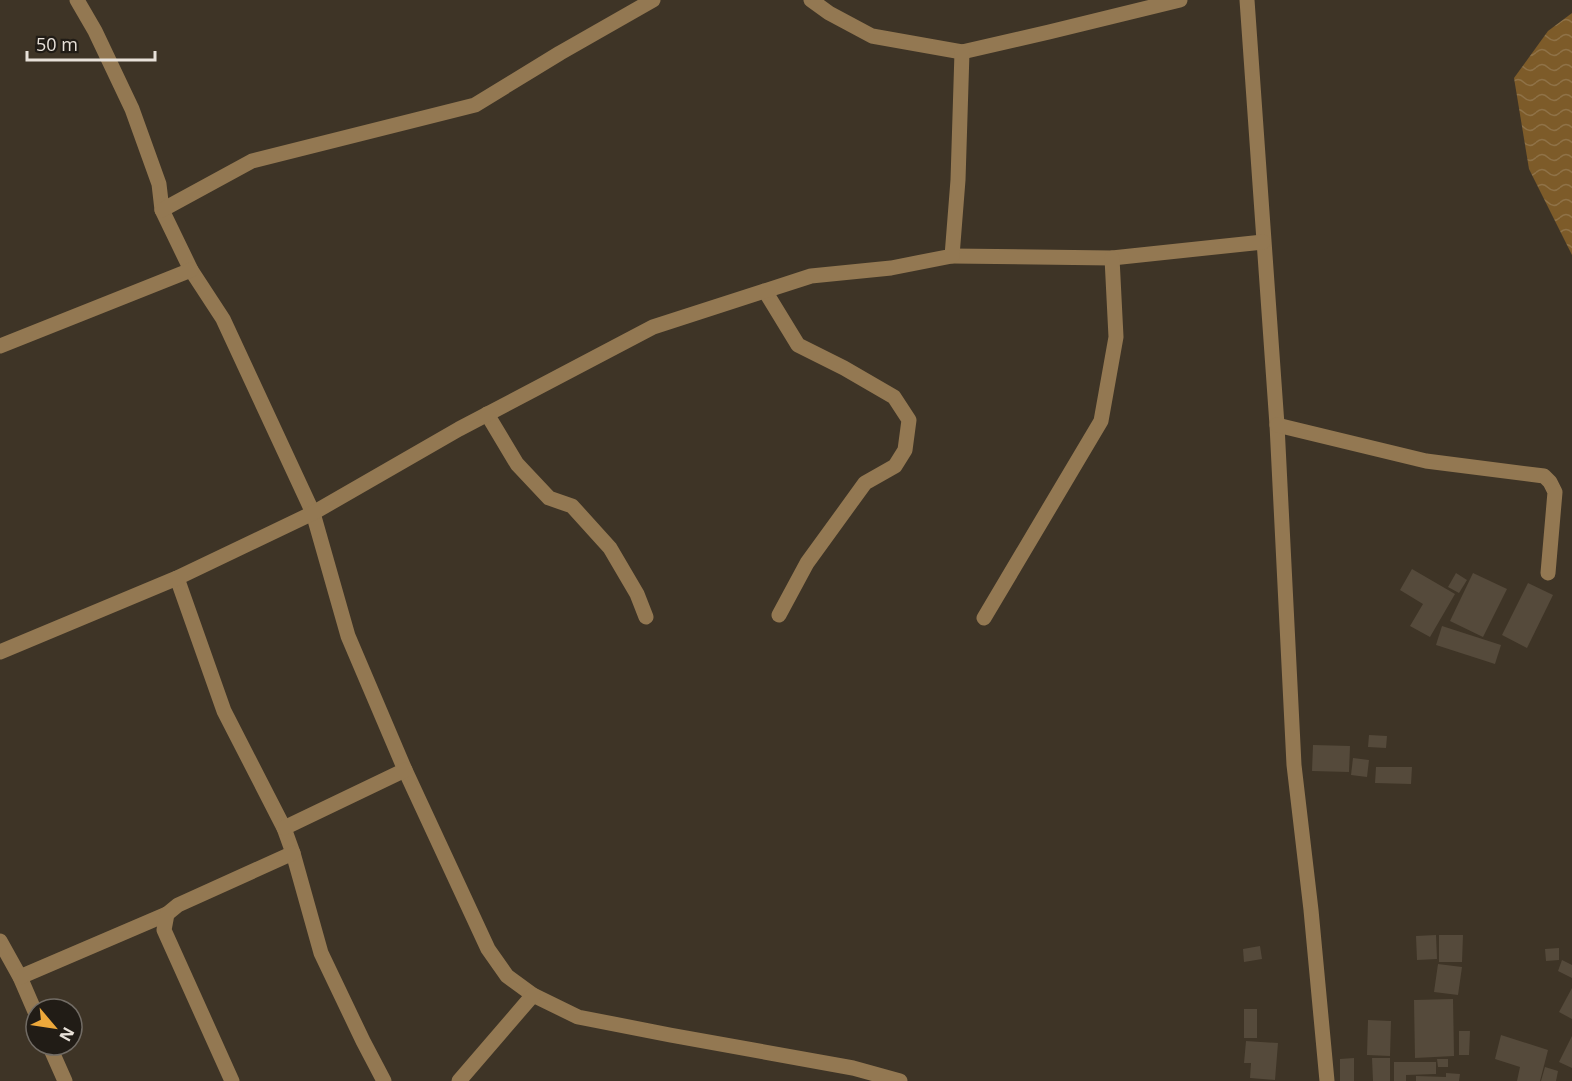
<svg xmlns="http://www.w3.org/2000/svg" width="1572" height="1081" font-family="'Open Sans',sans-serif">
<style>
.water{fill:url(#water-waves)}
.building{fill:#554a3b}
.lines{fill:none;stroke-linecap:round;stroke-linejoin:round}
.minor{stroke:#937852;stroke-width:15}
</style>
<defs>
<pattern id="water-waves" width="16" height="10" patternUnits="userSpaceOnUse" patternTransform="scale(1.5)"><rect width="16" height="10" fill="#7d5b29"/><path d="M0 5q4-4 8 0t8 0" fill="none" stroke="#8f7247"/></pattern>
</defs>
<rect width="100%" height="100%" fill="#3e3426"/>
<!-- water -->
<path class="water" d="M1572,13v242l-43,-86 -15,-91 34,-47z"/>
<!-- building -->
<g class="building">
<path d="M1412,569l43,25 -25,43 -20,-11 13,-22 -23,-14z"/>
<path d="M1456,573l11,7 -8,13 -11,-6z"/>
<path d="M1473,573l34,16 -24,48 -33,-16z"/>
<path d="M1528,583l25,12 -26,53 -25,-13z"/>
<path d="M1442,626l59,19 -6,19 -59,-19z"/>
<path d="M1369,735l18,1 -1,12 -18,-1z"/>
<path d="M1313,745l37,1 -1,26 -37,-1z"/>
<path d="M1353,758l16,2 -2,17 -16,-2z"/>
<path d="M1376,767h36l-1,17 -36,-1z"/>
<path d="M1436,935l1,24 -20,1 -1,-24z"/>
<path d="M1439,935h24l-1,27h-23z"/>
<path d="M1260,946l2,13 -18,3 -1,-13z"/>
<path d="M1559,948v12l-13,1 -1,-12z"/>
<path d="M1562,960l10,5v13l-14,-7z"/>
<path d="M1438,964l24,3 -4,28 -24,-3z"/>
<path d="M1572,988v31l-13,-7z"/>
<path d="M1453,999l1,57 -39,2 -1,-58z"/>
<rect x="1244" y="1009" width="13" height="29"/>
<path d="M1368,1020l23,1 -1,35 -23,-1z"/>
<path d="M1459,1031h11l-1,24h-10z"/>
<path d="M1501,1035l47,15 -8,31h-23l3,-14 -25,-8z"/>
<path d="M1572,1036v32l-13,-6z"/>
<path d="M1246,1041l32,2 -3,37 -25,-2 1,-15h-7z"/>
<path d="M1354,1058v23h-14v-22z"/>
<path d="M1372,1058h18v23h-17z"/>
<path d="M1437,1059h11v8h-10z"/>
<path d="M1394,1062h42v12l-30,1v6h-12z"/>
<path d="M1545,1067l13,4 -2,10h-15z"/>
<path d="M1446,1073l14,1 -1,7h-43v-5l30,1z"/>
</g>
<g class="lines">
<!-- minor -->
<g class="minor">
<path d="M77,0l18,31 37,78 27,75 3,26 29,60 32,49 90,194 35,123 57,134 83,179 19,27 26,19 45,22 92,18 183,33 47,13"/>
<path d="M811,0l18,13 43,23 90,16 87,-20 131,-32"/>
<path d="M1247,0l30,425 17,340 17,145 16,171"/>
<path d="M162,210l90,-49 223,-56 85,-52 93,-53"/>
<path d="M952,256l160,2 151,-16"/>
<path d="M765,291l33,54 46,23 50,29 15,23 -4,30 -10,16 -30,17 -58,80 -28,52"/>
<path d="M0,346l191,-76"/>
<path d="M487,414l30,50 32,34 23,8 38,42 27,46 9,23"/>
<path d="M1277,425l149,36 118,15 6,6 5,10 -7,81"/>
<path d="M177,578l47,133 60,117 9,25 28,100 42,88 21,40"/>
<path d="M984,618l117,-197 15,-84 -4,-79"/>
<path d="M0,652l177,-74 136,-65 146,-84 194,-102 158,-51 80,-8 61,-12 6,-76 4,-128"/>
<path d="M284,828l121,-58"/>
<path d="M0,941l20,36 16,37"/>
<path d="M20,977l147,-63"/>
<path d="M49,1045l16,36"/>
<path d="M232,1081l-68,-151 3,-16 11,-9 115,-52"/>
<path d="M459,1081l74,-86"/>
</g>
</g>
<!-- north arrow -->
<g transform="translate(54 1027) rotate(119)"><circle r="28" fill="#211c16" stroke="#716b64" stroke-width="1.5"/>
<path d="M0-4.5L10 22L0 15L-10 22Z" fill="#eda83b"/>
<text y="-9" font-size="16" font-weight="bold" text-anchor="middle" fill="#e8e1d9">N</text>
</g>
<!-- scale -->
<path d="M27 51v9h128v-9" fill="none" stroke="#e8e1d9" stroke-width="3"/>
<text x="36" y="51" font-size="18" fill="#e8e1d9" stroke="#211c16" stroke-width="4.5" paint-order="stroke">50 m</text>
</svg>
